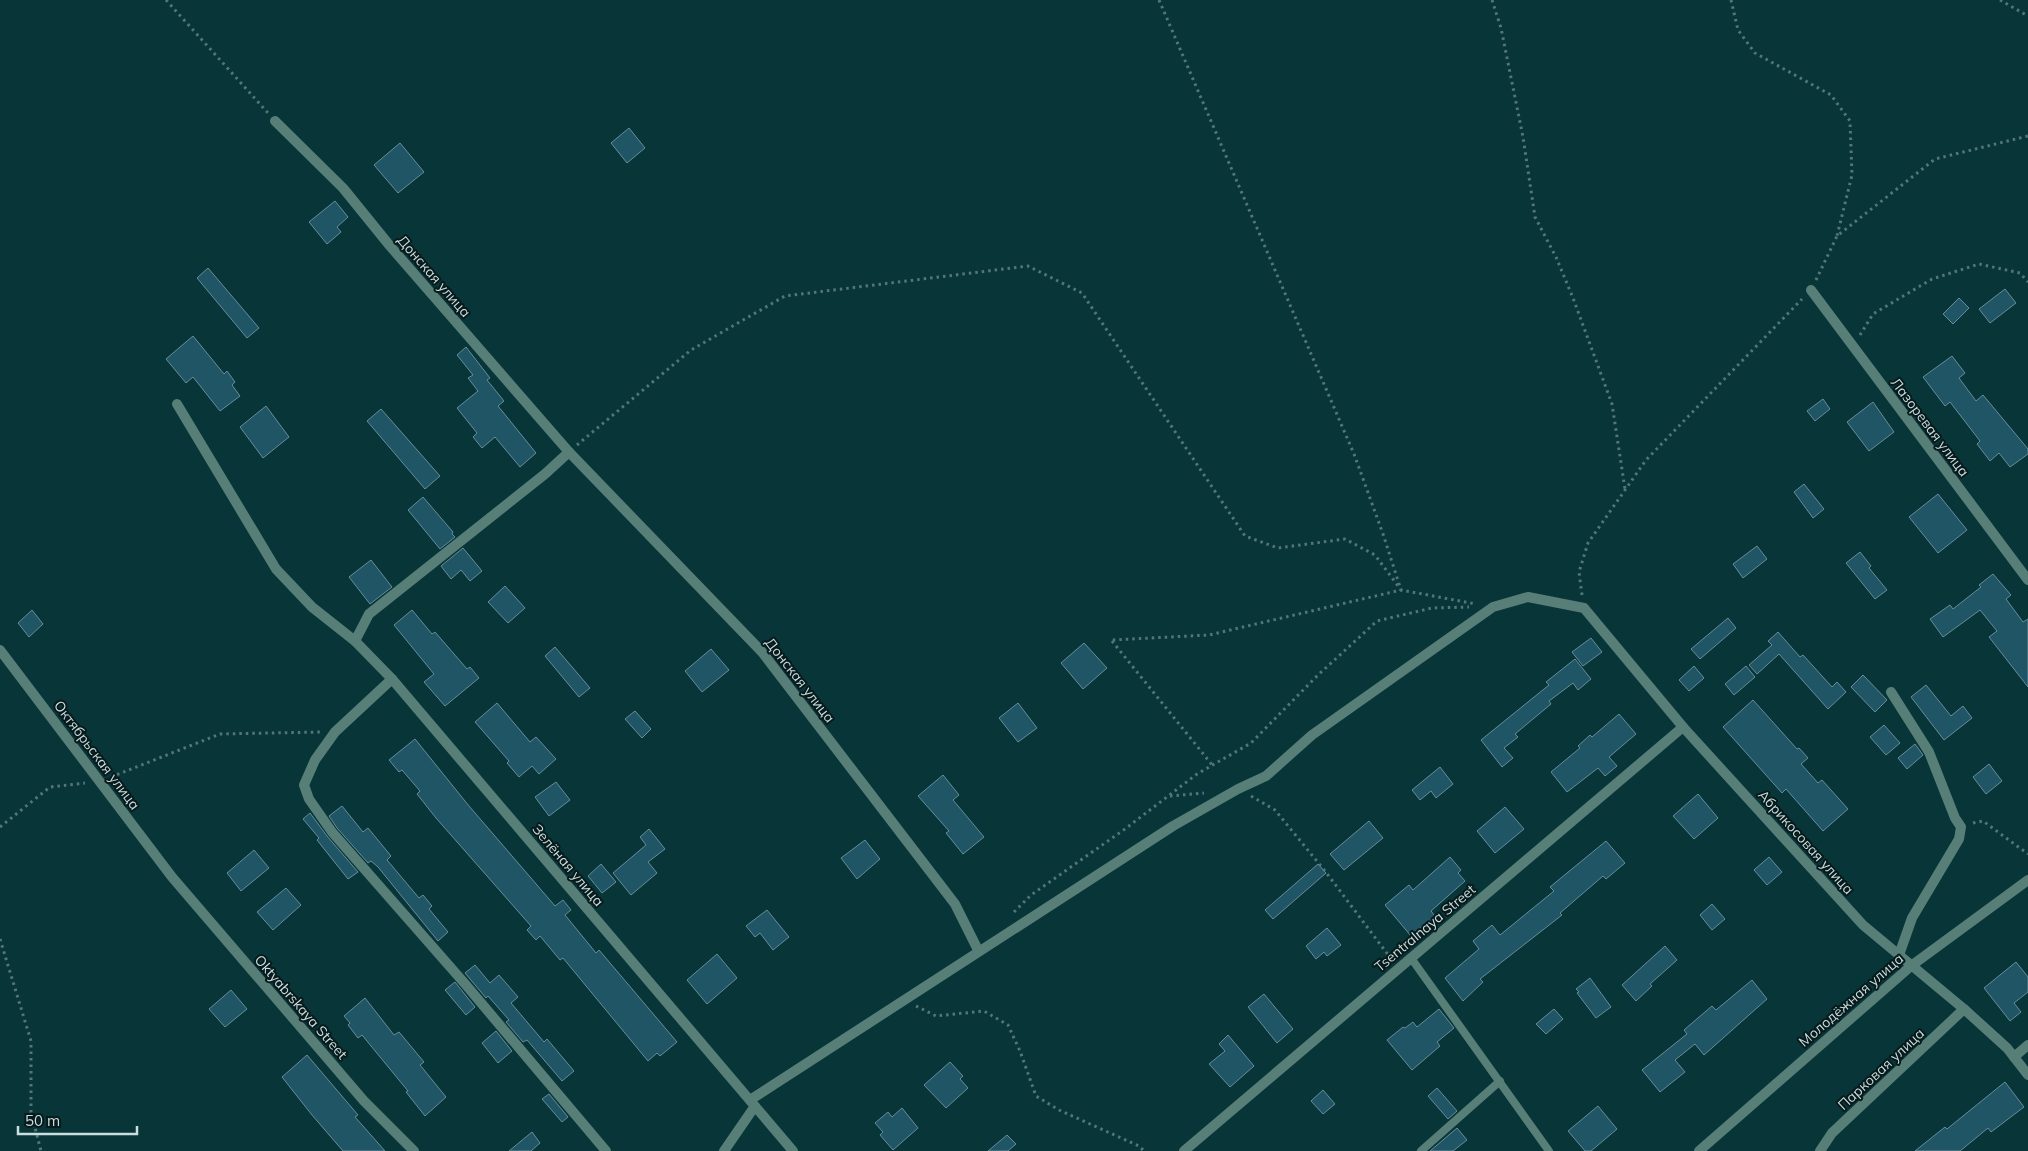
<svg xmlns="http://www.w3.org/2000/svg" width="2028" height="1151" font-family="Mulish,sans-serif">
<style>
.building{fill:#205565;stroke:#678d9a}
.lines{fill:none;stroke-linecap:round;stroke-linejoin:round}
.path{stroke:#537679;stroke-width:3;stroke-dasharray:2.5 4;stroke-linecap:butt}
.lane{stroke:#577f77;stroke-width:8}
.street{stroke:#577f77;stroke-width:10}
.labels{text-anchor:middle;stroke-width:4;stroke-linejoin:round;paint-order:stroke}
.street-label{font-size:14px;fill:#c9dee0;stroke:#081a1b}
</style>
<rect width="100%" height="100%" fill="#083538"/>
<!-- building -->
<g class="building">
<path d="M629,128l16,20 -18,15 -16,-20z"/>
<path d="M400,143l24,29 -26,21 -24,-28z"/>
<path d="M335,201l13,16 -11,10 4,5 -14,12 -18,-22z"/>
<path d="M208,268l51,60 -12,10 -50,-60z"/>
<path d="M2005,289l11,14 -26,20 -11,-14z"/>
<path d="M1959,298l10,10 -16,16 -10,-10z"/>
<path d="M193,336l31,38 3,-3 8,11 -3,3 8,11 -20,15 -27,-34 -7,6 -20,-24z"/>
<path d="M466,347l24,31 -3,2 17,21 -6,5 38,47 -16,14 -25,-30 -13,11 -9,-11 4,-4 -20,-25 21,-17 -10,-13 5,-3 -16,-20z"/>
<path d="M1952,356l13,17 -6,5 17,23 7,-6 45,54v5l-18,13 -11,-14 -9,8 -13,-17 3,-3 -30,-39 -5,4 -22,-29z"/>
<path d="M1823,399l7,10 -15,12 -8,-10z"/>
<path d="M1873,402l21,30 -25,19 -22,-29z"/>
<path d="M266,406l23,31 -26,21 -23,-31z"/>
<path d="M381,409l59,67 -15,13 -58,-68z"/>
<path d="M1804,484l20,25 -11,9 -19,-26z"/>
<path d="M1938,494l29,36 -29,23 -29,-36z"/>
<path d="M423,497l30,35 -1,2 3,3 -15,12 -32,-39z"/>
<path d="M1757,546l10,13 -24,19 -10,-14z"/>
<path d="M463,548l19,23 -12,10 -9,-11 -10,9 -10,-13z"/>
<path d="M1860,552l11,14 -2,2 18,22 -12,9 -29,-36z"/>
<path d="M371,560l21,27 -22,17 -21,-27z"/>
<path d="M1993,574l18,21 -5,4 17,23 5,-3v68l-39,-50 8,-6 -17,-21 -37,27 -13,-18 20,-14 3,4 28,-22 -2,-2z"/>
<path d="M505,586l20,22 -17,15 -20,-21z"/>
<path d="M32,610l11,14 -14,13 -11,-14z"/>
<path d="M412,610l20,24 3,-2 32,37 3,-2 9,11 -34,28 -21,-24 10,-8 -40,-49z"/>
<path d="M1728,618l8,10 -36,31 -9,-10z"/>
<path d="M1778,632l22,25 3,-2 29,32 5,-5 9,10 -18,17 -49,-55 -22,20 -8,-9 23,-20 -4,-4z"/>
<path d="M1591,638l11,14 -19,14 -11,-14z"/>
<path d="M1084,643l23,25 -24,21 -22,-26z"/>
<path d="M555,647l35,41 -11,9 -34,-41z"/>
<path d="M711,649l18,21 -27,22 -17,-21z"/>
<path d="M1575,659l16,20 -13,11 -5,-7 -24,18 2,3 -36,30 3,3 -14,11 9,10 -11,9 -21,-27 68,-55 -3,-3z"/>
<path d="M1694,666l10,12 -15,13 -10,-11z"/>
<path d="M1746,666l9,11 -21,18 -9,-11z"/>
<path d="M1863,675l24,25 -12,12 -24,-25z"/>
<path d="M1926,685l25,31 12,-10 9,12 -28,22 -33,-43z"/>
<path d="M1753,700l44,49 2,-1 9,10 -7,6 17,19 4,-3 26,29 -25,22 -37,-42 -4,4 -59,-66z"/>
<path d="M497,703l33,39 6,-5 20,22 -17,15 -7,-8 -13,11 -12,-14 2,-2 -34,-39z"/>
<path d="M1018,703l19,25 -19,14 -19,-24z"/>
<path d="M635,711l16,18 -9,9 -17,-19z"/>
<path d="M1619,714l17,20 -27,23 8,9 -12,10 -7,-8 -31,24 -16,-20 29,-24 -2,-2 12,-11 2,2z"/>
<path d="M1884,725l16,18 -14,12 -16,-18z"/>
<path d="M415,739l54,67 86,100 8,-6 8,10 -6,5 31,38 3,-3 78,92 -17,14 -3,-3 -9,8 -85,-103 -3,2 -20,-24 -4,4 -9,-10 4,-4 -95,-108 -19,-24 3,-3 -18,-21 -3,2 -10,-12z"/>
<path d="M1915,744l8,11 -16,14 -9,-11z"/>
<path d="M1989,764l13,17 -16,13 -13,-17z"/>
<path d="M1440,767l13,17 -17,14 -5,-7 -11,9 -8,-10z"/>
<path d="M943,775l16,20 -6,5 31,37 -21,17 -17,-21 3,-2 -31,-35z"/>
<path d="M556,782l14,18 -21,16 -14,-19z"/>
<path d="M1698,794l20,24 -24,21 -21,-23z"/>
<path d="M342,806l21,26 5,-4 23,28 -4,4 32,38 4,-3 9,11 -3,3 19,23 -10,9 -60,-74 -7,-6 -3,2 -31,-35 -8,-12z"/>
<path d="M1505,807l19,22 -29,24 -18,-22z"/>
<path d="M310,813l17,23 31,36 -10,7 -31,-39 2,-2 -16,-19z"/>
<path d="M1369,821l14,17 -39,32 -14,-16z"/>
<path d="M649,829l16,20 -17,13 9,11 -26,22 -18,-22 33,-28 -6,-8z"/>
<path d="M865,840l15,19 -23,20 -16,-21z"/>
<path d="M1606,841l19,22 -19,16 -3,-3 -43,37 2,2 -82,64 3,3 -20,19 -18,-23 34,-29 -6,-8 19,-16 8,10 54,-44 -4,-4z"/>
<path d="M254,850l15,18 -28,23 -14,-18z"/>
<path d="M1450,857l11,13 -3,3 7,8 -34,30 7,9 -11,9 -4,-3 -12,10 -26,-31 24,-20 4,5z"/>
<path d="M1769,857l13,15 -15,13 -13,-15z"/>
<path d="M601,864l15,18 -14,11 -14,-17z"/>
<path d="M1318,864l8,9 -53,46 -8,-9z"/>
<path d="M286,888l15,17 -28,25 -16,-18z"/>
<path d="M1712,904l13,15 -13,11 -12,-15z"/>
<path d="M767,910l22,27 -16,13 -13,-17 -5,4 -9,-11z"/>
<path d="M1327,928l14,17 -14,11 -3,-4 -8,7 -10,-13z"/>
<path d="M1665,946l12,14 -27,24 2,2 -16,15 -14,-16z"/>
<path d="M717,954l20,24 -30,26 -20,-24z"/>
<path d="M2016,962l12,15v15l-14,11 7,9 -11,9 -26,-33z"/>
<path d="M475,965l15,18 9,-8 19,22 -7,6 33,39 3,-3 27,32 -12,10 -35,-41 -4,2 -17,-20 3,-2 -21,-24 -2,2 -21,-25z"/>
<path d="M1590,978l21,29 -15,11 -19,-25 2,-1 -3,-3z"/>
<path d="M1752,980l15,19 -63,56 -9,-11 -20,16 10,12 -25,20 -18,-22 45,-36 -3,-4 28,-24 4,4z"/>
<path d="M455,982l20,25 -9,8 -21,-25z"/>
<path d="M231,990l16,19 -22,18 -16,-18z"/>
<path d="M1264,994l29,35 -16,14 -29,-36z"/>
<path d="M365,998l29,37 5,-3 25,30 -4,3 26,32 -21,19 -19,-24 2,-1 -46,-56 -4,3 -10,-13 2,-2 -6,-7z"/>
<path d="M1439,1009l15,19 -17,14 3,4 -28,24 -25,-30 16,-13 2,1 8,-6 4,5z"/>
<path d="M1554,1009l9,10 -17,15 -10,-10z"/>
<path d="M496,1031l16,20 -14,12 -16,-20z"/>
<path d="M1228,1035l26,31 -24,21 -21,-23 16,-13 -6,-7z"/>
<path d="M307,1055l51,60 -3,2 30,34h-42l-31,-36 -30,-38z"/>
<path d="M950,1062l13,14 -3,3 8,9 -22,20 -22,-23z"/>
<path d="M2005,1082l19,25 -33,25 -3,-4 -28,23h-45l30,-24 2,2z"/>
<path d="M1437,1088l20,23 -9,8 -20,-23z"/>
<path d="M1323,1090l12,14 -12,10 -12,-13z"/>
<path d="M549,1094l19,23 -6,5 -20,-23z"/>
<path d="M1598,1106l19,23 -26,22h-6l-17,-20z"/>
<path d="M902,1108l16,20 -25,22 -13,-15 3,-3 -8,-9 13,-11 4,5z"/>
<path d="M1457,1128l10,12 -14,11h-23z"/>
<path d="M532,1132l8,11 -9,8h-22z"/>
<path d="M1007,1135l9,9 -8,7h-20z"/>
</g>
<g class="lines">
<!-- path -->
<g class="path">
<path d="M166,0l102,113"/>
<path d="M1159,0l195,454 29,80 18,56 75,14"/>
<path d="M1492,0l9,28 22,109 12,80 21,40 17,41 39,106 13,85"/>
<path d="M1731,0l7,30 17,23 76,42 19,26 2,54 -15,61"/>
<path d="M2000,0l28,16"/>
<path d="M1816,280l21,-44 98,-77 93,-23"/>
<path d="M1860,335l13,-21 59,-35 47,-15 41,9 8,9"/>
<path d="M577,445l114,-95 94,-54 243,-30 54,27 163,243 33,12 67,-9 30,16 26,35 -192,45 -97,5"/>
<path d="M1582,595l-3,-23 9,-29 58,-83 156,-161"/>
<path d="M1112,641l101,125"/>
<path d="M111,777l109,-43 101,-2"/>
<path d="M1170,796l34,-3"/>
<path d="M1251,796l24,14 50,61 67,89"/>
<path d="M1973,823l10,-2 45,33"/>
<path d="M0,827l50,-40 35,-4"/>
<path d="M1014,912l17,-17 94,-66 72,-55 54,-31 67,-68 59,-54 55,-13 37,-1"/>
<path d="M0,939l31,102v71l10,39"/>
<path d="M916,1006l20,10 48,-5 24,14 12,26 16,45 23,14 80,36 5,5"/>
</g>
<!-- lane -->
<g class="lane">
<path d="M1411,958l138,193"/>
<path d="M1421,1151l79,-70"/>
</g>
<!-- street -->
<g class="street">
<path d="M275,121l68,67 47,58 179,206 -24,22 -176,140 -14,27"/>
<path d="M1811,290l217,290"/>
<path d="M177,404l99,165 36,38 43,34 37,38 401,472"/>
<path d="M569,452l193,200 193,252 23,46"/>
<path d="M0,650l172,227 192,224 50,50"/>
<path d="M392,679l-57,53 -20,28 -11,25 5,14 23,33 134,153 140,166"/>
<path d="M1891,692l38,60 26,66 6,9 -2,12 -47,79 -13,37"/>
<path d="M2014,1057l14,-12"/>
<path d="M750,1100l423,-274 65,-37 28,-13 46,-41 181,-128 35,-10 56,11 99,119 180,198 101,84 43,39 21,27"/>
<path d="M724,1151l31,-45"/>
<path d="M1184,1151l499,-424"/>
<path d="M1699,1151l212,-185 117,-86"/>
<path d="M1820,1151l12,-18 132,-124"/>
</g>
</g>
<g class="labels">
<!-- street labels -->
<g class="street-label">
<text transform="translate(434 276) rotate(49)" y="5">Донская улица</text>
<text transform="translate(1930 427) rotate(53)" y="5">Лазоревая улица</text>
<text transform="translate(800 680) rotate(52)" y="5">Донская улица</text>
<text transform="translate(97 755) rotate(53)" y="5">Октябрьская улица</text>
<text transform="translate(1806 842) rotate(48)" y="5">Абрикосовая улица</text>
<text transform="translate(568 865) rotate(50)" y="5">Зелёная улица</text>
<text transform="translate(1425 928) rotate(-40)" y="5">Tsentralnaya Street</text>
<text transform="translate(1851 1000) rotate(-41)" y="5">Молодёжная улица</text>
<text transform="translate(301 1007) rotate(49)" y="5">Oktyabrskaya Street</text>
<text transform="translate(1881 1069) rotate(-43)" y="5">Парковая улица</text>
</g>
</g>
<!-- scale -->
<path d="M18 1126v8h119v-8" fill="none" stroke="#c9dee0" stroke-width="2.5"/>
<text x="25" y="1126" font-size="15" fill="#c9dee0" stroke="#081a1b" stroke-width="4" paint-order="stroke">50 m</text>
</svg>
